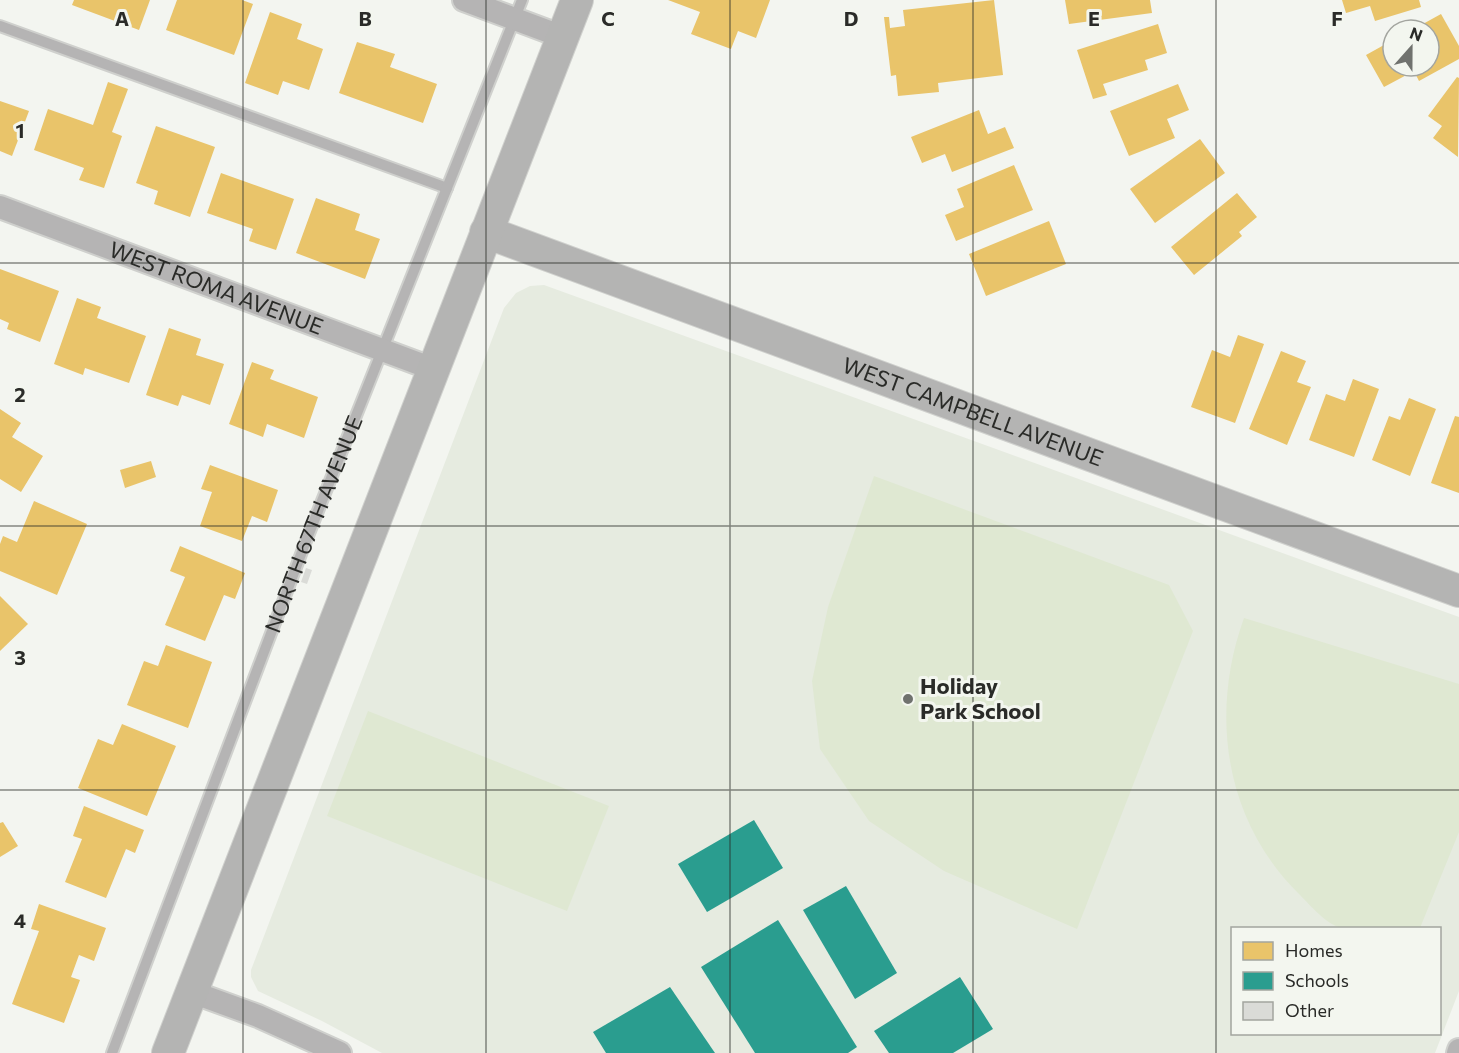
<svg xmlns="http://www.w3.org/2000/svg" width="1459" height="1053" font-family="Commissioner,sans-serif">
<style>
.built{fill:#e6ebe0;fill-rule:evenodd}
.green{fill:#dfe8d2}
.homes{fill:#e9c46a}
.schools{fill:#2a9d8f}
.building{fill:#dadbd7}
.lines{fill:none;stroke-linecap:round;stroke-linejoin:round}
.lane-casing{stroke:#cfd0cd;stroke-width:14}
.street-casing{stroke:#cfd0cd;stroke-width:26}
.secondary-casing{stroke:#cfd0cd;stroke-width:34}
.lane{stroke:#b5b4b4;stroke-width:10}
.street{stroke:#b5b4b4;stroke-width:22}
.secondary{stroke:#b4b4b3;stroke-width:32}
.grid{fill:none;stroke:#2a2b28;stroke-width:1.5;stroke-opacity:0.55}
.poi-dot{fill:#70726e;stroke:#f3f6ef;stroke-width:2}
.labels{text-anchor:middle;stroke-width:6;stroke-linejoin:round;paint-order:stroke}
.street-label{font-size:22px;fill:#2a2b28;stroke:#f3f6ef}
.poi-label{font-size:22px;font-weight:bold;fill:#2a2b28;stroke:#f3f6ef;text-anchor:start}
.grid-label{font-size:20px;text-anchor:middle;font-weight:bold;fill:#2a2b28;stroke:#f3f6ef;stroke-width:6;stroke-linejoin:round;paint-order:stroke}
</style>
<rect width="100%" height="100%" fill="#f3f5f0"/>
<!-- built -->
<path class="built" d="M544,285l915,332v374l-24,62h-1053l-60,-32 -64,-30 -7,-14v-7l253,-662 12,-15 14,-7zM1232,928h208v106h-208z"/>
<!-- green -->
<g class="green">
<path d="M874,476l295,109 24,46 -116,298 -133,-58 -75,-50 -49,-72 -8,-68 16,-74z"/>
<path d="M1244,618l215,66v148l-39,96c-22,1 -59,5 -78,0 -15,-3 -31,-22 -42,-33 -75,-73 -91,-180 -56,-277z"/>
<path d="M368,711l241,95 -42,105 -240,-95z"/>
</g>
<!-- homes -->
<g class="homes">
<path d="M74,0h76l-11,30 -67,-25z"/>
<path d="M177,0h65l11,4 -19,51 -68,-25z"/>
<path d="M668,0h102l-14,38 -18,-7 -7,18 -40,-15 9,-22z"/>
<path d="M994,0l9,75 -65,8 1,9 -41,4 -2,-21 -5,1 -7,-59h5l1,11 15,-2 -2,-16z"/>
<path d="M1065,0h85l2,13 -83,11z"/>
<path d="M1342,0h77l2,7 -46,14 -5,-15 -24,7z"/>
<path d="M270,12l32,12 -5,15 26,10 -14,41 -26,-9 -5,14 -33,-12z"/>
<path d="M1441,14l18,32v13l-40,22 -5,-10 -30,16 -18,-32 27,-15v26h36v-36h-17z"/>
<path d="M1158,24l9,29 -22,7 3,10 -45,14 4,11 -14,4 -16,-49z"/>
<path d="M357,42l38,12 -5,13 47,17 -14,39 -84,-30z"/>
<path d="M1457,77l2,1 -1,79 -25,-19 9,-12 -14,-10z"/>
<path d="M108,82l20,7 -16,43 10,4 -18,52 -25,-8 5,-12 -50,-18 14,-41 45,16z"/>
<path d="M1178,84l11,26 -22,9 8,19 -46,18 -19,-45z"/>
<path d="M0,101l29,10 -17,45 -12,-5z"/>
<path d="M979,110l9,24 17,-7 9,21 -62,24 -7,-18 -23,9 -11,-26z"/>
<path d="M156,126l59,21 -25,70 -36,-13 4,-13 -22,-8z"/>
<path d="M1200,139l25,34 -70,50 -25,-34z"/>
<path d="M1014,165l19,45 -77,31 -11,-26 19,-8 -7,-18z"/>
<path d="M221,173l73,26 -18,51 -27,-9 4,-12 -46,-16z"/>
<path d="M1237,193l20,24 -18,15 3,4 -48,39 -23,-28z"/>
<path d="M316,198l44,16 -5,16 25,9 -15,40 -69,-26z"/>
<path d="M1049,221l17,43 -80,32 -17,-42z"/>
<path d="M0,269l59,22 -19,51 -33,-13 2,-6 -9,-4z"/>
<path d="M77,298l24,9 -4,11 49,18 -17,47 -44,-15 -2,7 -29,-11z"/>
<path d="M169,328l32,11 -5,16 28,9 -14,41 -28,-10 -4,11 -32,-11z"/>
<path d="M1238,335l26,9 -29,79 -44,-16 21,-57 18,7z"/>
<path d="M1281,351l25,10 -9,21 14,5 -24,58 -38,-16z"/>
<path d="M252,362l22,8 -4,9 48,18 -14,41 -37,-14 -4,13 -34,-13z"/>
<path d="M1353,379l26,10 -25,68 -45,-17 17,-46 19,7z"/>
<path d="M1409,398l27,11 -26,67 -38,-16 17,-44 11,4z"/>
<path d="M0,409l21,14 -9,14 31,19 -22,36 -21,-13z"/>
<path d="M1455,416l4,1v76l-28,-10z"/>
<path d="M151,461l5,16 -31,11 -5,-18z"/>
<path d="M210,465l68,25 -11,32 -15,-6 -10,25 -42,-15 12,-34 -11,-3z"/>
<path d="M34,501l53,23 -30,71 -57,-24v-27l3,-8 14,6z"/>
<path d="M180,546l65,27 -10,26 -11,-4 -19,46 -40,-16 20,-48 -15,-6z"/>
<path d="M0,596l28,28 -28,27z"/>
<path d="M166,645l46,17 -24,66 -61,-23 17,-44 14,5z"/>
<path d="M122,724l54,22 -29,70 -69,-28 20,-49 15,6z"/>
<path d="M84,806l60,24 -9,23 -9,-4 -20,49 -41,-16 17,-43 -9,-3z"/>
<path d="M3,822l15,24 -18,11v-34z"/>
<path d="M39,904l67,24 -12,33 -15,-6 -8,22 9,3 -16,43 -52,-19 27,-73 -8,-2z"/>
</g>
<!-- schools -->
<g class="schools">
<path d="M754,820l29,48 -76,44 -29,-48z"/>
<path d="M846,886l51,87 -42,26 -52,-89z"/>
<path d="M778,920l79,127 -9,6h-93l-54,-86z"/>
<path d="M960,977l33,52 -40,24h-64l-15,-22z"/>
<path d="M670,987l45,66h-109l-13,-21z"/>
</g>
<!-- building -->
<path class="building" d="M306,568l6,2 -5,14 -6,-2z"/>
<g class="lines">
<defs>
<g id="lane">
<path d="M0,26l447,162"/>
<path id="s1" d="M112,1053l194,-512 216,-541"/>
</g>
<g id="street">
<path d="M464,0l99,37"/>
<path id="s2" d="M0,207l433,162"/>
<path d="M192,992l66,24 82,37"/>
<path d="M1458,1053l1,-3"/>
</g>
<g id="secondary">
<path id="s3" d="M486,232l973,359"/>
<path d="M168,1053l409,-1053"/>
</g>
</defs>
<!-- lane casing -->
<use href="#lane" class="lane-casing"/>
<!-- street casing -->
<use href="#street" class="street-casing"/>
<!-- secondary casing -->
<use href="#secondary" class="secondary-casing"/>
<!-- lane -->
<use href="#lane" class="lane"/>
<!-- street -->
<use href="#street" class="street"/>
<!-- secondary -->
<use href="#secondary" class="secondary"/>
</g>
<!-- grid -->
<path class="grid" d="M243,0v1053M486,0v1053M730,0v1053M973,0v1053M1216,0v1053M0,263h1459M0,526h1459M0,790h1459"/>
<!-- markers -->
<circle class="poi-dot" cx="908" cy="699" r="6"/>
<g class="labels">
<!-- street labels -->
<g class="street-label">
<text dy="8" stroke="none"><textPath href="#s2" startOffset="231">WEST ROMA AVENUE</textPath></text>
<text dy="8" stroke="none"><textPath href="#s3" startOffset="519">WEST CAMPBELL AVENUE</textPath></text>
<text dy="8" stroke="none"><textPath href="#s1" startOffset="566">NORTH 67TH AVENUE</textPath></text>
</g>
<!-- poi labels -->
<g class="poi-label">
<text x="920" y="694">Holiday<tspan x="920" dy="25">Park School</tspan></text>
</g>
</g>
<g class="grid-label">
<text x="122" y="26">A</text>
<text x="365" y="26">B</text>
<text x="608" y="26">C</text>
<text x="851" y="26">D</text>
<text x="1094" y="26">E</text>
<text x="1337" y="26">F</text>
<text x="20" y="138">1</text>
<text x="20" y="402">2</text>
<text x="20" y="665">3</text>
<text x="20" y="928">4</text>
</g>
<!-- legend -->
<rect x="1231" y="927" width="210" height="108" fill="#f3f6ef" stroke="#a3a59f" stroke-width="1.5"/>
<rect x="1243" y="942" width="30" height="18" fill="#e9c46a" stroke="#a3a59f" stroke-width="1.5"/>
<text x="1285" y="957" font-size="18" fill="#2a2b28">Homes</text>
<rect x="1243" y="972" width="30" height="18" fill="#2a9d8f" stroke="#a3a59f" stroke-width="1.5"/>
<text x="1285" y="987" font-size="18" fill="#2a2b28">Schools</text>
<rect x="1243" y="1002" width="30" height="18" fill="#dadbd7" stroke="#a3a59f" stroke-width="1.5"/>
<text x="1285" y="1017" font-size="18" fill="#2a2b28">Other</text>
<!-- north arrow -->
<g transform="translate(1411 48) rotate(21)"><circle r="28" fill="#f3f6ef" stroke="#a3a59f" stroke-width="1.5"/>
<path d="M0-4.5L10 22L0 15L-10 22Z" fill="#70726e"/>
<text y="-9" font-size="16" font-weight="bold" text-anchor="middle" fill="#2a2b28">N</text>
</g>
</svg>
